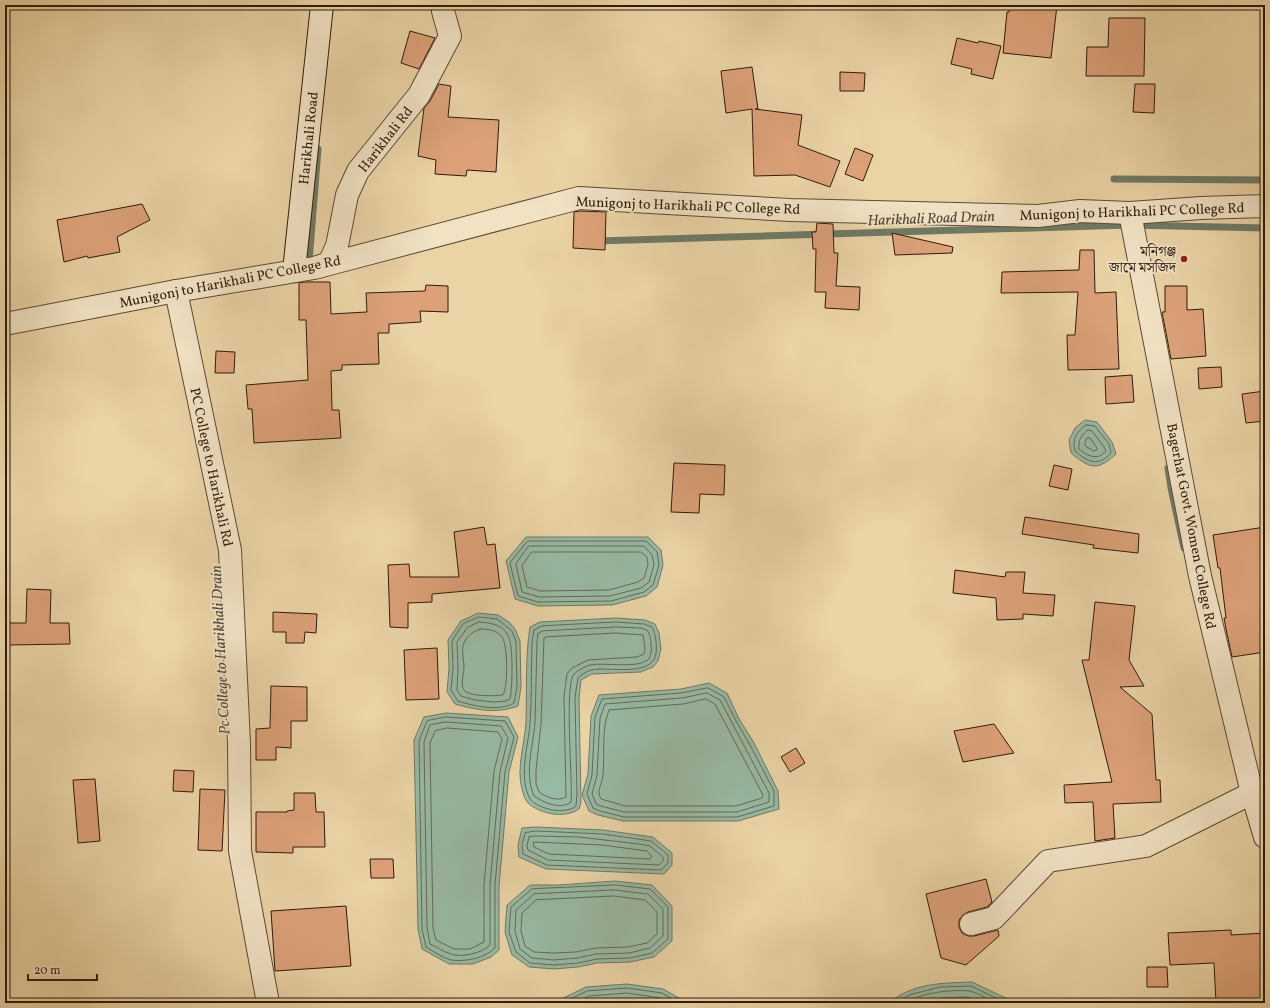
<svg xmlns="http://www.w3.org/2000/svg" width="1270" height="1008" font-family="Vollkorn,'Noto Serif Bengali',serif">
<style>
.water{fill:#98b9a3;stroke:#6e7a66}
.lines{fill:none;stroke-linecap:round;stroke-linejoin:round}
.shore{stroke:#646a57;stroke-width:1}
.stream{stroke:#6e7a66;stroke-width:7}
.building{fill:#dca179;stroke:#301b0b}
.tertiary-casing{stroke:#5e4932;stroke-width:24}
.secondary-casing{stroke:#301b0b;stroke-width:24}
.tertiary{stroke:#f1e2c4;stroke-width:22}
.secondary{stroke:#f1e2c4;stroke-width:22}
.poi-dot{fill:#8f2418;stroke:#f1e2c4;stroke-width:1.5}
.labels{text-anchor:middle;stroke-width:3.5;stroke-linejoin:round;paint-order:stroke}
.street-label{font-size:14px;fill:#301b0b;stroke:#f1e2c4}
.poi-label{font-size:14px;fill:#301b0b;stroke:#f1e2c4;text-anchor:end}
.water-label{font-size:15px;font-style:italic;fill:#4f4a39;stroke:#f1e2c4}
</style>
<rect width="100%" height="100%" fill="#ead3a5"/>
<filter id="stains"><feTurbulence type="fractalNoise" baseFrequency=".005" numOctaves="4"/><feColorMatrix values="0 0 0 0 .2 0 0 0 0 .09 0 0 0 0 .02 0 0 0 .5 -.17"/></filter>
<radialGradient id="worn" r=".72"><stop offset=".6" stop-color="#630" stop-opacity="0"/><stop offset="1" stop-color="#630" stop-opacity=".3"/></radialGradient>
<!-- water -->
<g class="water">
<path d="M1085,420l12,2 15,20 4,12c-18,17 -26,15 -45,-1l-2,-13 6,-12z"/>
<path d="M526,537h122l13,13 2,15 -6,22 -11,9 -34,9 -74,1 -23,-7 -9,-38z"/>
<path d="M478,613l20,2 11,7 6,7 5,12 1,46 -3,19c-21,8 -42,4 -63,-2l-8,-12 2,-24 -1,-28 13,-19z"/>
<path d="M616,618l29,2 10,4 4,9 2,16 -3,12 -5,6 -12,5 -49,2 -11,6 -2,17 2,105 -2,7c-14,10 -39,5 -51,-6 -3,-3 -5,-10 -6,-14 -6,-21 3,-46 4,-67 1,-32 -1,-64 4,-95l10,-5z"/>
<path d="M709,683l18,10 12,26 15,24 24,48 1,18 -41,12h-115l-25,-6 -9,-4 -7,-16 6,-21 3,-58 8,-21 82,-6z"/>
<path d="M446,713l62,4 10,20 -9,35 -10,114v64l-8,7 -18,7h-24l-27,-15 -4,-20 -4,-189 10,-23z"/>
<path d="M536,827l67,3 50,7 19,16v12l-8,9 -118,-5 -27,-12 -1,-12 4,-17z"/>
<path d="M615,881l37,4 20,21v35l-18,16 -24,5 -33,1 -19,4 -24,2 -25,-2 -17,-12 -7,-23 2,-27 23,-20h29z"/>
<path d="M972,982l40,19v2h-123c23,-20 54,-20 83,-21z"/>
<path d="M627,984l36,5 25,14h-135l33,-16z"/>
</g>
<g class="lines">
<!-- shore -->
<g class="shore">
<path d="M1086,425l9,1 14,18 2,9c-12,14 -24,9 -36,-2 -3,-13 1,-18 11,-26z"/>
<path d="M1088,430l4,1 12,16 2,4c-8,10 -19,5 -27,-2 -1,-9 2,-14 9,-19z"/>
<path d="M1087,438h3l7,10v2l-3,1 -9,-5v-3z"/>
<path d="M528,541h118l11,11 2,13 -6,20 -9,7 -33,9 -73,1 -20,-6 -8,-33z"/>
<path d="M529,546h115l8,9 2,10 -5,17 -8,6 -31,8 -71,1 -17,-5 -6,-28z"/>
<path d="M532,552h109l6,5 1,7 -4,14 -6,4 -29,8 -69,1 -13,-4 -5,-21z"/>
<path d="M479,617l18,2 15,12 4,11 1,45 -3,16c-16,9 -40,3 -56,-2l-7,-11 2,-22 -1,-27 11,-17z"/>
<path d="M479,622c32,2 32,15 33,42 0,12 0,23 -2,35l-4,2 -12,1 -19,-2 -14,-4 -4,-6 1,-22 -1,-26 10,-14z"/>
<path d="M616,622l28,2 8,3c4,8 5,18 4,27 -5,24 -48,12 -65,16 -4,1 -10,5 -13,8l-3,19 2,98 -1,11c-6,5 -16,5 -24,4 -7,-2 -19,-5 -23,-13 -10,-22 -1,-50 1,-73 2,-27 1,-55 2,-82l2,-12 8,-4z"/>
<path d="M616,627l26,1 6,3c2,4 3,9 3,14 1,5 0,12 -3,15 -13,9 -43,2 -58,5 -4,1 -13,6 -16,9 -10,11 -1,107 -3,128 -10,8 -27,1 -37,-6 -10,-23 -1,-49 1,-73 1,-27 1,-54 2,-81l1,-9 5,-2z"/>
<path d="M480,629c8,0 17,1 22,8 6,8 6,50 1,58 -7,1 -34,2 -39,-5 -4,-5 0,-17 0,-22 0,-7 -3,-19 0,-25 3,-8 9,-11 16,-14z"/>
<path d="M616,633l27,2 2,13 -1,6 -7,3 -49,3 -16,8 -5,6 -3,23 2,100c-8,5 -20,0 -27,-5l-3,-8v-14l5,-46 3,-86 2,-1z"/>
<path d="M708,688l16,9 12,24 14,24 24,46v15l-37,11h-113l-24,-6 -7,-3 -6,-14 5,-19 3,-58 7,-18 79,-6z"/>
<path d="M707,693l13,7 49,93v9l-32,10h-113l-23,-6 -5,-2 -4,-10 5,-19 3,-57 5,-14 77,-6z"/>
<path d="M706,699l9,5 48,91 -1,3 -26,8h-111l-24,-7c-5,-9 1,-14 2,-24 2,-21 -2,-46 6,-65l74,-6z"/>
<path d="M446,717l59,4 9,16 -9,35 -10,113v63c-10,10 -29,14 -44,12 -8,-2 -18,-9 -25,-13l-4,-18 -3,-188 8,-20z"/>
<path d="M446,722l55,4 7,12 -8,34 -10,113v60c-7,8 -29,13 -39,9 -7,-2 -14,-7 -21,-10l-3,-16 -3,-186 6,-17z"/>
<path d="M447,728l51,4 4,7 -8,32 -10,114v57l-14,7h-16l-18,-9 -3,-12 -3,-185 5,-12z"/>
<path d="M536,831l67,3 48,7 17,14v8l-7,7 -114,-5 -24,-11 -1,-9 3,-12z"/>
<path d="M536,836l43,1 60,7 11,2 13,11v4l-4,4 -111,-5 -20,-10 -1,-5 2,-8z"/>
<path d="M534,842l68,3 45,6 5,6 -2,2 -101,-5 -15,-7z"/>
<path d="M615,885l35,4 18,18v32l-16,14 -22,5 -33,1 -19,4 -24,2 -24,-2 -14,-11 -7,-20 2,-25 21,-18z"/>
<path d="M614,890l34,4 15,15v27l-13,12 -21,5 -33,1 -19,4 -23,2 -22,-2 -12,-9 -5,-18 1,-21 18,-16z"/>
<path d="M614,896l31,4 12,12v22l-10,9 -19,4 -32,1 -20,4 -22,1 -20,-1 -9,-6 -4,-15 1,-18 14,-13z"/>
<path d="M562,1003l25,-12 40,-3 35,5 18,10"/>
<path d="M574,1003l15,-7 38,-3 33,5 10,5"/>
<path d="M588,1003l39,-4 27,4"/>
<path d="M896,1003l13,-8 31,-8 31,-1 35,17"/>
<path d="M905,1003c14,-10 47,-14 64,-12 8,1 18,8 26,12"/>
<path d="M921,1003l20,-5 27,-1 13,6"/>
</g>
<!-- stream -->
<g class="stream">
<path d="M1114,179l151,1"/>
<path d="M597,241l532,-16 136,3"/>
<path d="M309,262l9,-113"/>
<path d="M1168,468l3,20 13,60"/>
</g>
</g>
<!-- building -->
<g class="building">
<path d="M1010,5h47l-6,53 -48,-5 4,-41h2z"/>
<path d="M1109,18h36l-1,58h-58l1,-29h21z"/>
<path d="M410,31l25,7 -16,31 -18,-6z"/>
<path d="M957,38l21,5 1,-2 22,5 -8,33 -22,-5 1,-5 -21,-5z"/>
<path d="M752,67l6,42h-3l47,6 -4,30 42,16 -10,26 -35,-12 -41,1 -2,-67 -26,4 -5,-42z"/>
<path d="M840,72l25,1 -1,18h-24z"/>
<path d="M439,84l12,2 -3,31 51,3 -3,52 -29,-2 -1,6 -31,-2 1,-14 -18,-4 6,-48 6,-7z"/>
<path d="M1135,84h20l-1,29 -21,-1z"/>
<path d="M855,148l18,7 -10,26 -18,-7z"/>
<path d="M142,204l8,16 -33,17 3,15 -32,6 -1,-2 -23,6 -7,-42z"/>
<path d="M580,211l26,1 -1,38 -32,-2 1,-36z"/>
<path d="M817,223l16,1 1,29h4l-2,33 24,1 -1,23 -34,-2 1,-16h-11l1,-43h-3l-1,-17h4z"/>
<path d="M892,233l61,14 -1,6 -57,2z"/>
<path d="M1080,250h14l1,43 21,-1 3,77 -51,1 -1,-35h8l3,-43 -77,1 1,-21 77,-2z"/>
<path d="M304,282h26l1,32 36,-2 -1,-19 59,-2 1,-6 22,1v26l-28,-1 1,11 -32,2v9h-11l1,31 -37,1v5l-11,1 1,39h7l2,28 -87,5 -2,-34h-4l-2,-24 62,-5 -2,-60h-7v-37z"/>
<path d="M1165,286h22v24l16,-1 3,47 -35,3 -9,-47h3z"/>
<path d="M216,351l19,1 -1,21h-19z"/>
<path d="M1221,367l1,20 -23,2 -1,-21z"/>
<path d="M1132,375l2,27 -28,2 -1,-27z"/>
<path d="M1265,391v30l-19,2 -4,-29z"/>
<path d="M674,463l51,2 -1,30 -24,-1 -1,19 -28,-1z"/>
<path d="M1054,465l18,4 -4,21 -19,-4z"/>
<path d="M1025,517l114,17 -1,19 -45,-5 1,-3 -72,-11z"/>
<path d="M484,527l3,18 8,-1 5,44 -68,6v8l-24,1v25l-18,-1 -2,-62 21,-1 1,13h49l-5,-45z"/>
<path d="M1265,527v125l-33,5 -6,-28 -2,-11h2l-6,-50h-2l-5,-33z"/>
<path d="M955,570l50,7 1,-5h19l-2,21 32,2 -2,21 -30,-2v5l-26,1 -1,-22 -43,-5z"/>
<path d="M27,589l24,1 -1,33h19l1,21 -61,1v-22h17z"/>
<path d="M1095,602l40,4 -6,54 15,26 -24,1 32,27 4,66h4l1,22 -48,2 2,34 -20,3 -2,-39 -28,1 -1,-18 48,-3 -30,-122h7z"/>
<path d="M273,612l44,2 -1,19 -11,-1 -1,11h-18v-11h-13z"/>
<path d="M437,648l2,51 -33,1 -2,-50z"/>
<path d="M271,686l36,1v34h-16v27l-15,-1v13h-20v-31l14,-1z"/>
<path d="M994,724l20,29 -51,9 -9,-31z"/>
<path d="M796,748l9,15 -15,9 -9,-15z"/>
<path d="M174,770l20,1 -1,21 -20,-1z"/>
<path d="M95,779l5,62 -22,2 -5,-63z"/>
<path d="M200,789l25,1 -3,61 -24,-1z"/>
<path d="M294,793h21l1,19h8l1,35h-32v6l-37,-1v-40h31v-1l7,-1z"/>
<path d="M370,859h23l1,19h-23z"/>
<path d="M986,879l6,23 -5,5 -19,5 -5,3 -4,5v7l3,6 6,3h6l24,-6 1,6 -33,29 -25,-7 -15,-64z"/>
<path d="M346,906l5,60 -76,5 -4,-60z"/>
<path d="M1231,930v5l34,-2v68l-49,2 -2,-40 -44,2 -2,-32z"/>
<path d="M1147,967h20l1,20h-21z"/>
</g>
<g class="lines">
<defs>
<g id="tertiary">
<path d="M1130,213l70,363 52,217 13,44"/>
<path d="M318,267l11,-4 8,-17 10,-51 11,-24 61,-76 31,-59 -7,-25v-6"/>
<path d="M176,291l54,259 9,194 1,107 28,152"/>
<path d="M5,324l171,-33 138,-23 265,-70 211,12 248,6 42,-5 50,2 71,-5 64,-2"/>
<path d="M971,924l23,-6 54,-57 98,-15 106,-53"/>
</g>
<path id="secondary" d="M294,271l28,-266"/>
</defs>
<!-- tertiary casing -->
<use href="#tertiary" class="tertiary-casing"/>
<!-- secondary casing -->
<use href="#secondary" class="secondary-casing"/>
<!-- tertiary -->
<use href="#tertiary" class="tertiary"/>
<!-- secondary -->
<use href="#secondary" class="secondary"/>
</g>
<!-- markers -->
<circle class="poi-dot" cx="1184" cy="259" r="4"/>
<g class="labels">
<!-- street labels -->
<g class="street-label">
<text transform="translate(308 138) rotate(-84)" y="5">Harikhali Road</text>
<text transform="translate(385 139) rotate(-52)" y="5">Harikhali Rd</text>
<text transform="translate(688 205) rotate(2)" y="5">Munigonj to Harikhali PC College Rd</text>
<text transform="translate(1132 211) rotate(-2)" y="5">Munigonj to Harikhali PC College Rd</text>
<text transform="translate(230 281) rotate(-11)" y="5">Munigonj to Harikhali PC College Rd</text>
<text transform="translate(212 467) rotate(78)" y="5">PC College to Harikhali Rd</text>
<text transform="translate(1192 526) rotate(79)" y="5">Bagerhat Govt. Women College Rd</text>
</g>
<!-- poi labels -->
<g class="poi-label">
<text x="1176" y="256">মনিগঞ্জ<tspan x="1176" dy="16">জামে মসজিদ</tspan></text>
</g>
<!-- water labels -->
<g class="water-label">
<text transform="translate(931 218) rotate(-2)" y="5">Harikhali Road Drain</text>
<text transform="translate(220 650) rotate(-93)" y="5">Pc College to Harikhali Drain</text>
</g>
</g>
<!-- margin -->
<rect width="1270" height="1008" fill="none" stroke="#ead3a5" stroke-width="20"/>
<rect x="6" y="6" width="1258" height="996" fill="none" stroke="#301b0b" stroke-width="2"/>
<rect x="10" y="10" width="1250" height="988" fill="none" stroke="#301b0b"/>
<!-- scale -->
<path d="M28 974v6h69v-6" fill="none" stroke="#301b0b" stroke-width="2"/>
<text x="34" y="974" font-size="12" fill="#301b0b" stroke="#f1e2c4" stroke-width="3" paint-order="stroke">20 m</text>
<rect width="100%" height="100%" filter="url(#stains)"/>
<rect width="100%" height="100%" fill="url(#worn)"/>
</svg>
